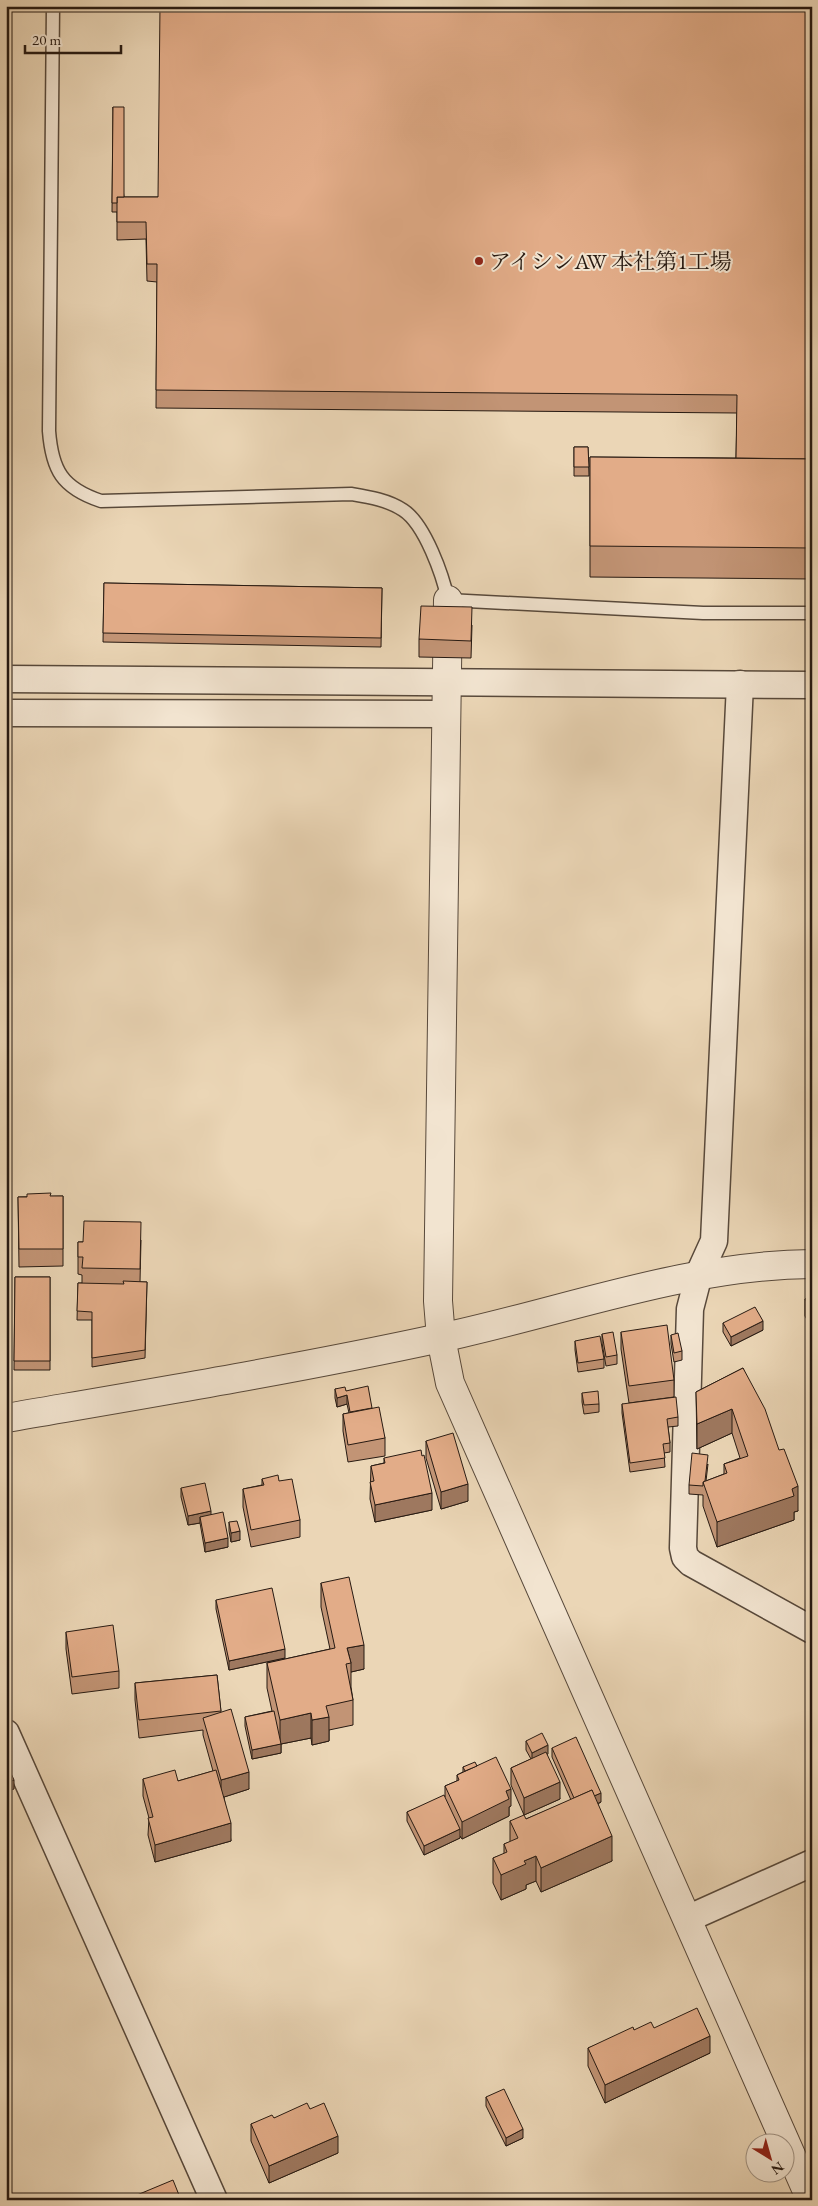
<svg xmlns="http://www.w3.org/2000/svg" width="818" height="2206" font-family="'EB Garamond','Noto Serif JP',serif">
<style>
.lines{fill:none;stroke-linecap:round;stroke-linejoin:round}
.service-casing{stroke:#58493b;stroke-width:15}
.minor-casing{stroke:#58493b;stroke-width:29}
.tertiary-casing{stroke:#58493b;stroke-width:30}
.service{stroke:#f2e4d0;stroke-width:12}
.minor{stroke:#f2e4d0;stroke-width:26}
.tertiary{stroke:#f2e4d0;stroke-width:28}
.wall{fill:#c29475;stroke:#271a12}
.shaded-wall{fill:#9e785f;stroke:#271a12}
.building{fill:#e2ac88;stroke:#271a12}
.poi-dot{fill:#8f2418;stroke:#f2e4d0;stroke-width:2}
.labels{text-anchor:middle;stroke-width:4;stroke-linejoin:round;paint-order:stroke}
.poi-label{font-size:22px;fill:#271a12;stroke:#f2e4d0;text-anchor:start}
</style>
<rect width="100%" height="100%" fill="#ebd6b6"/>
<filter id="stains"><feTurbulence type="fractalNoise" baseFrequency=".004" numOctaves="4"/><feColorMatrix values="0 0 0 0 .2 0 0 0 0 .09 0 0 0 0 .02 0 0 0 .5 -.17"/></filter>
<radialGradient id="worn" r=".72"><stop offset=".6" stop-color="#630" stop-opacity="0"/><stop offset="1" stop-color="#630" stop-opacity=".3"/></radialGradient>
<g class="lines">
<defs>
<path id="service" d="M53,6l-4,425c3,39 13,57 52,70l250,-7c18,3 37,6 52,16 22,14 40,66 45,90l255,13h109"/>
<g id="minor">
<path d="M6,679l806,6"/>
<path d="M740,684l-26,557 -15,33 -9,35 -7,239 2,9 6,6 121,67"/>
<path d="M6,713l440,1"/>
<path d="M6,1733l208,467"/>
<path d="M687,1919l125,-56"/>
</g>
<g id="tertiary">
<path d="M448,600l-10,701 3,37 9,45 361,817"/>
<path d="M6,1418c145,-25 291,-49 434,-80 123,-26 245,-73 372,-74"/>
</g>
</defs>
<!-- service casing -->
<use href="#service" class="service-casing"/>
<!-- minor casing -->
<use href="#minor" class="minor-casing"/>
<!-- tertiary casing -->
<use href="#tertiary" class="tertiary-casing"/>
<!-- service -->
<use href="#service" class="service"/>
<!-- minor -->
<use href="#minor" class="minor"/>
<!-- tertiary -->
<use href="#tertiary" class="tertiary"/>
</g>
<!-- wall -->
<g class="wall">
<path d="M812,6v573l-222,-2v-120l146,1 1,-45 -581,-5 1,-126 -10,-1 -1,-42 -29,1v-28h-5l1,-105 11,90h34z"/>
<path d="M574,447h14l1,29h-15z"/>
<path d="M104,583l278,5 -1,59 -278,-5z"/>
<path d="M472,625l-1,33 -52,-1v-18z"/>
<path d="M63,1196v70l-44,1 -1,-70z"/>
<path d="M141,1240l-1,42h7l-2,76 -53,9v-47h-15l1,-37h4v-8l-4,-1v-32z"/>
<path d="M15,1277h35v93h-36z"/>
<path d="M812,1296v33l-7,-13v-17z"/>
<path d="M723,1323l40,7 -32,16 -8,-14z"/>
<path d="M621,1332l53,48v17l-45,6 -8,-54z"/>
<path d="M602,1334l15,21v9l-11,2 -4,-23z"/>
<path d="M671,1335l11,16v9l-8,2 -3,-18z"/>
<path d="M575,1341l29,18v9l-26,4 -3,-22z"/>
<path d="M743,1368l55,143 -4,1v8l-77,27 -14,-41v-11l-14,-1v-9l19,-21 -2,17 18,-7v-10l16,-6 -8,-25 -35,16 -1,-57z"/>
<path d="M335,1389l11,2 26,17 13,30v18l-37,6 -5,-31v-17l6,-1 -2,-9 -10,3 -2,-9z"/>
<path d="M582,1393l17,11v8l-15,2 -2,-12z"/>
<path d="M622,1404l56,13v9l-10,1 2,16v9l-6,1 1,14 -35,5 -8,-59z"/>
<path d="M426,1441l42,60 -27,8 -15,-51z"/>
<path d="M384,1458l48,52 -57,12 -5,-23 1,-33 13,-3z"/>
<path d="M262,1479l17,2 21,39v17l-49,10 -8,-40v-18l19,-4z"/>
<path d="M181,1488l30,27 17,32 -23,5 -5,-29 -12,2 -7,-28z"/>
<path d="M229,1522l11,18 -9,2 -2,-11z"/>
<path d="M321,1583l43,86 -13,3v15l2,13v25l-24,5v11l-17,4 -1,-7 -30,6v9l-29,6 -7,-33v-9l27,-6 -5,-23v-25l63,-14 -9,-42z"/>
<path d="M216,1600l69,58 -56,12 -13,-61z"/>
<path d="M66,1632l53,39v17l-47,6 -6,-45z"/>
<path d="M217,1675l4,37 28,77 -25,8 7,44 -76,21 -7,-27 1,-17 -6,-22v-17l35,2 35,-10 -10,-36v-5l-64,8 -4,-38v-17z"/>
<path d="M526,1741l22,13 -1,1 13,44 -36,16 -13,-30v-17l20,-9 -5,-9z"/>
<path d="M552,1748l49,54 -3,2 14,57 -71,31 -5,-11 -10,4v4l-25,11 -8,-17v-25l11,-4v-10l6,-2v-21l16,-2 45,-19 -19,-43z"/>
<path d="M477,1766l34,40 -2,1v9l-47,23 -2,-3v2l-36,17 -17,-34v-9l38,-15v-11l12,-5v-6l6,-3v-5z"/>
<path d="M634,2030l76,23 -105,50 -17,-37v-18z"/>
<path d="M486,2097l37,41 -17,8 -20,-40z"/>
<path d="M310,2109l28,44 -69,30 -18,-42v-17z"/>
</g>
<!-- shaded-wall -->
<g class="shaded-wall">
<path d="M763,1321v9l-32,16v-9z"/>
<path d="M347,1395v9l-10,3v-9z"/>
<path d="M732,1409v24l-35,16v-25z"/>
<path d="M468,1484v17l-27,8v-17z"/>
<path d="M798,1486v25l-4,1v8l-77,27v-25z"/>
<path d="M432,1493v17l-57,12v-17z"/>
<path d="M211,1511v9l-11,-3v6l-12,2v-9z"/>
<path d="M240,1531v9l-9,2v-9z"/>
<path d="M228,1538v9l-23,5v-9z"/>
<path d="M364,1645v24l-13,3v-9l-4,-15z"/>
<path d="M285,1649v9l-56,12v-9z"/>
<path d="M311,1713v25l-30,6v9l-29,6v-9l28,-6v-24z"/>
<path d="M329,1717v24l-17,4v-25z"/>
<path d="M548,1745v9l-16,8v-9z"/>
<path d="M249,1772v17l-28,9v-18z"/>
<path d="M14,1780v9l-8,3v-9z"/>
<path d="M560,1782v17l-36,16v-17z"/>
<path d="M511,1789v17l-2,1v9l-47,23v-17l44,-31z"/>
<path d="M601,1793v9l-25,11v-9z"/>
<path d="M231,1823v18l-76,21v-17z"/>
<path d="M460,1829v9l-36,17v-9z"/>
<path d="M612,1836v25l-71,31v-24z"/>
<path d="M536,1856v25l-10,4v4l-25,11v-25l23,-14z"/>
<path d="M710,2036v17l-105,50v-18z"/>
<path d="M523,2129v9l-17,8v-8z"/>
<path d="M338,2136v17l-69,30v-17z"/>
</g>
<!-- building -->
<g class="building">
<path d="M160,6h652v453l-76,-1 1,-63 -581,-5 1,-126h-10l-1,-42h-29v-25h41z"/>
<path d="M113,107h11v90h-7v6h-5z"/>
<path d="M574,447h14l1,20h-15z"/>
<path d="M590,457l222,2v89l-222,-2z"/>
<path d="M104,583l278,5 -1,50 -278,-5z"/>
<path d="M421,606l51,1 -1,34 -52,-2z"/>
<path d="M51,1193l-1,3h13v53h-44l-1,-52h9v-3z"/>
<path d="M84,1221l57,1 -1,47 -58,-1 1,-11h-5v-15h5z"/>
<path d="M15,1277h35v84h-36z"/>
<path d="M123,1281l24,1 -2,68 -53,8v-46l-15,-1 1,-28 46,1z"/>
<path d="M812,1296v15l-7,-12z"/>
<path d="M755,1307l8,14 -32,16 -8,-14z"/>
<path d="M667,1325l7,55 -45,6 -8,-54z"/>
<path d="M613,1332l4,23 -11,2 -4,-23z"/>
<path d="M678,1333l4,18 -8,2 -3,-18z"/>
<path d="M600,1336l4,23 -26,4 -3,-22z"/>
<path d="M743,1368l22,41 14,41 5,-1 14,37 -6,3 2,7 -77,26 -14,-40 24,-9 -3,-9 24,-8 -16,-47 -35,15 -1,-32z"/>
<path d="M368,1386l4,22 -22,4 -3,-17 -10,3 -2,-9 10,-2 1,4z"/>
<path d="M598,1391l1,13 -15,1 -2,-12z"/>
<path d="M676,1397l2,20 -11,2 3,24 -7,1 2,14 -35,5 -8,-59z"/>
<path d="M379,1407l6,31 -37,7 -5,-31z"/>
<path d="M453,1433l15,51 -27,8 -15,-51z"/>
<path d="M421,1450l1,6 2,-1 8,38 -57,12 -5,-23 4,-1 -3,-15 14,-3 -1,-5z"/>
<path d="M692,1453l16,2 -3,26 -2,1v4l-14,-1z"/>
<path d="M278,1475l1,6 13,-2 8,41 -49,10 -8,-41 21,-4 -2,-6z"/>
<path d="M205,1483l6,28 -23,5 -7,-28z"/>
<path d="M223,1512l5,26 -23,5 -5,-26z"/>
<path d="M237,1521l3,10 -9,2 -2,-11z"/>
<path d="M349,1577l15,68 -17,3 4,15 -5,1 7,36 -27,6 3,11 -17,3 -1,-7 -31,7 -13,-57 68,-15 -14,-65z"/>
<path d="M272,1588l13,61 -56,12 -13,-61z"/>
<path d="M113,1625l6,46 -47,6 -6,-45z"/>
<path d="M217,1675l4,36 -82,9 -4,-37z"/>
<path d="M231,1709l18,63 -28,8 -18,-62z"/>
<path d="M274,1711l7,33 -29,6 -7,-33z"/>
<path d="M542,1733l6,12 -16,8 -6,-12z"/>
<path d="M576,1737l25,56 -7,3 -2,-6 -18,8 -22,-50z"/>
<path d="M546,1752l14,30 -36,16 -13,-30z"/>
<path d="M496,1757l15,32 -5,2 3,8 -47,23 -17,-36 14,-6 -2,-5z"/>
<path d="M6,1762l8,18 -8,3z"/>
<path d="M475,1762l2,4 -12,5 -2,-4z"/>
<path d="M175,1770l3,11 38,-11 15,53 -76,22 -7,-27 5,-1 -10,-38z"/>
<path d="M592,1790l20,46 -71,32 -5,-12 -12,5 2,3 -25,11 -8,-17 14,-6 -3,-8 14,-6 -8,-17 14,-6 2,4z"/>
<path d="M444,1795l16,34 -36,17 -17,-34z"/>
<path d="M697,2008l13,28 -105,49 -17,-37 45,-21 1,3 17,-8 3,6z"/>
<path d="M504,2089l19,40 -17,9 -20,-41z"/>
<path d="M307,2103l3,6 14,-6 14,33 -69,30 -18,-42 21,-9 2,3z"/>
<path d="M173,2180l8,20h-56z"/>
</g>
<!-- markers -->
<circle class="poi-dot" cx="479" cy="261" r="5"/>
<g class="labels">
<!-- poi labels -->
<g class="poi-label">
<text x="489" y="269">アイシンAW 本社第1工場</text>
</g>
</g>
<!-- margin -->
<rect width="818" height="2206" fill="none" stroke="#ebd6b6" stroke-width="25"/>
<rect x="8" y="8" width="803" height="2191" fill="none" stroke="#271a12" stroke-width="2.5"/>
<rect x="12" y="12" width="793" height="2181" fill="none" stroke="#271a12"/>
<!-- north arrow -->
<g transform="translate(770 2158) rotate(143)"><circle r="24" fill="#f2e4d0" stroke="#a19384"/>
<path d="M0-4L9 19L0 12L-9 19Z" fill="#8f2418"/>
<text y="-8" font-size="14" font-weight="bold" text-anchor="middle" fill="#271a12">N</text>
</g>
<!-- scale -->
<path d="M25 45v8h96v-8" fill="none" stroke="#271a12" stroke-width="2.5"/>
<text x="32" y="45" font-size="15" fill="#271a12" stroke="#f2e4d0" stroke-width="4" paint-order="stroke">20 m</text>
<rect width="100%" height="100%" filter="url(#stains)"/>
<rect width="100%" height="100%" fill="url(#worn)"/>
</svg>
